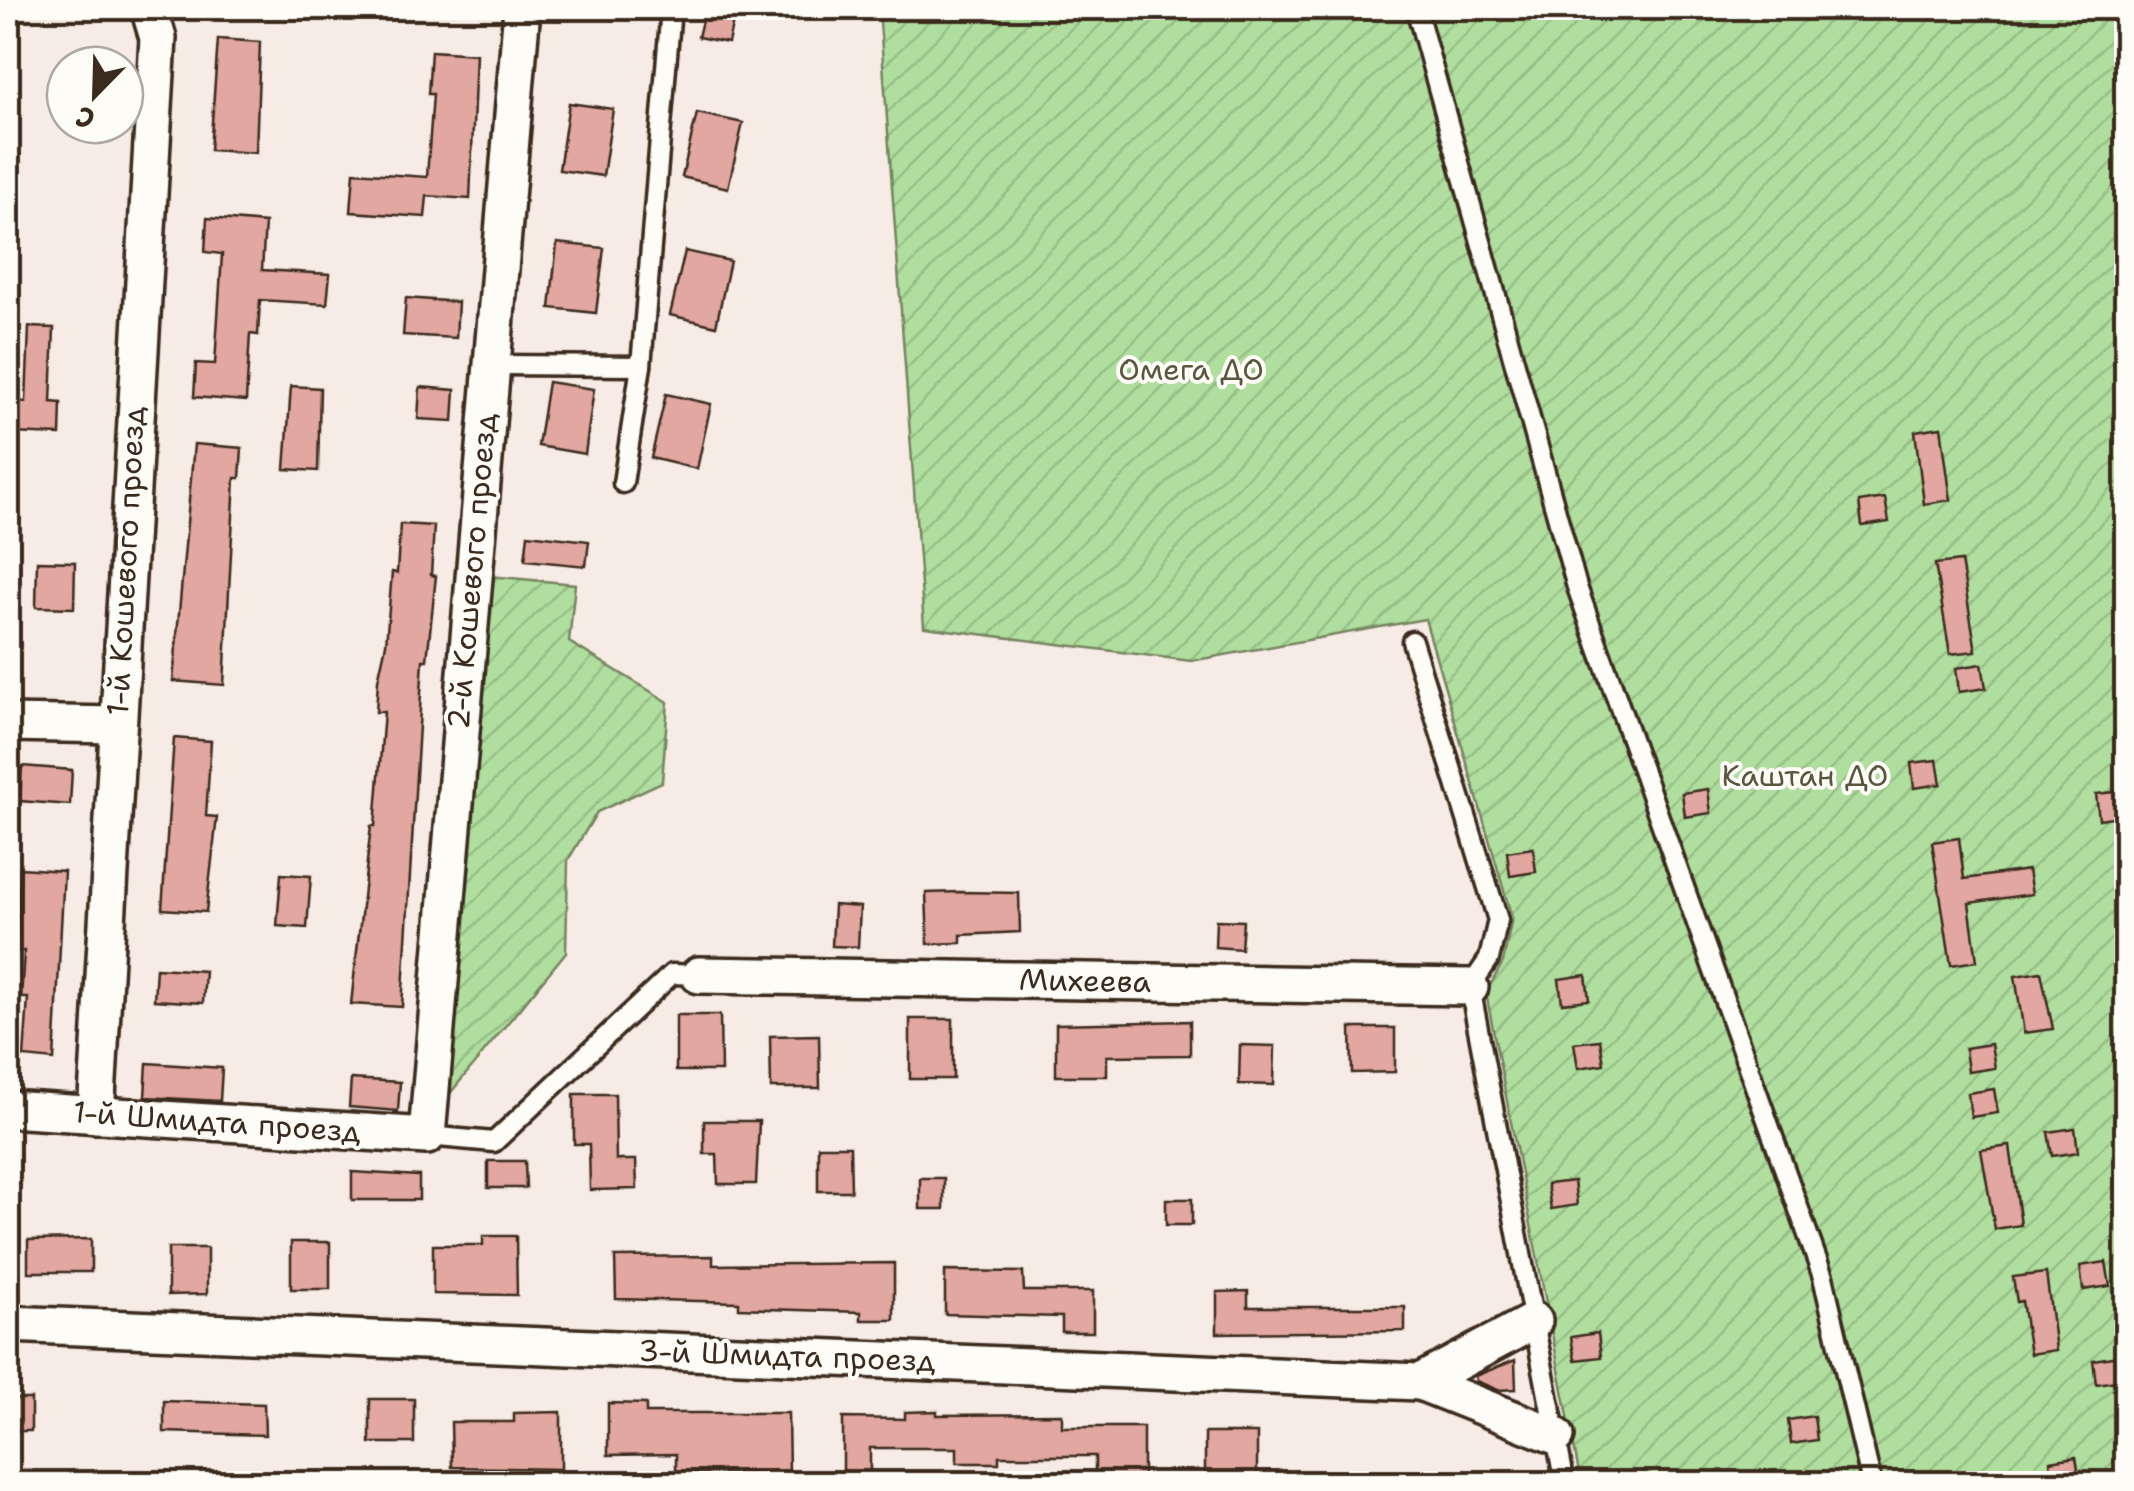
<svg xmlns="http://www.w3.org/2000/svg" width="2134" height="1491" font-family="'Shantell Sans',sans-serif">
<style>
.garden{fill:url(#garden-furrows);stroke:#75845e;stroke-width:2.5}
.building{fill:#e1a7a0;stroke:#3b2a1e;stroke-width:2.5}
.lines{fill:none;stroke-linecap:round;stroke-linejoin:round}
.lane-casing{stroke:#3b2a1e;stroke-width:25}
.street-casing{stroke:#3b2a1e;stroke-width:42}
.lane{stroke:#fdfcf7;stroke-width:18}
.street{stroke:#fdfcf7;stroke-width:35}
.labels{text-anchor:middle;stroke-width:8;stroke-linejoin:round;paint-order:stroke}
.park-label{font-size:30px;fill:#58573e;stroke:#fdfcf7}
.street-label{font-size:30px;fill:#3b2a1e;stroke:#fdfcf7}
</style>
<defs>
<pattern id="garden-furrows" width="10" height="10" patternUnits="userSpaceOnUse" patternTransform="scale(2.5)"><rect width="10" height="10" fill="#afde9e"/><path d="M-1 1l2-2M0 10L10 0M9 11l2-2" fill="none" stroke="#97bf88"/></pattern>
</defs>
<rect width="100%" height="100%" fill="#f7ebe6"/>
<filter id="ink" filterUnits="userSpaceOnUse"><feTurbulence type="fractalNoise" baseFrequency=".01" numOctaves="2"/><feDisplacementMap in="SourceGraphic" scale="20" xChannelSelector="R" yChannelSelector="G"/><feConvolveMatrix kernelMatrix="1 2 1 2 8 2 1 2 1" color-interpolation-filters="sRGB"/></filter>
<g filter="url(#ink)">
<!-- garden -->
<g class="garden">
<path d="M879,8h1247v1475h-545l-95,-490 17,-31 9,-44 -87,-299 -234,42 -267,-34z"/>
<path d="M489,576l86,8 -6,58 99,60 -6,80 -65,30 -29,48 -2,92 -123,150z"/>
</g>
<!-- building -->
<g class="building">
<path d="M705,8h31l-8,35 -30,-6z"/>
<path d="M218,39l42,3 -4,111 -46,-3z"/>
<path d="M431,51l45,3 -6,145 -43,-3 -2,21 -74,-5 3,-40 73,5 6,-83h-5z"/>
<path d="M569,103l44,6 -10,67 -44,-6z"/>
<path d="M697,113l46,10 -15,65 -46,-11z"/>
<path d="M207,218l58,5 -3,47 68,4 -3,30 -67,-4 -2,35 -8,-1 -4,67 -52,-4 2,-34 19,1 7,-110 -17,-2z"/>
<path d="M557,243l47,5 -8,65 -46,-5z"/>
<path d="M685,251l45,10 -14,65 -46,-11z"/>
<path d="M406,298l52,4 -2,36 -53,-3z"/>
<path d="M29,327l25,1 -3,74 10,1 -1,32 -49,-2 1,-32 14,1z"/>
<path d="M548,382l46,7 -9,65 -47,-8z"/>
<path d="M291,386l29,2 -2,83 -33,-2z"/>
<path d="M420,387l35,3 -2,31 -35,-2z"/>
<path d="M666,394l45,10 -14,65 -46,-11z"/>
<path d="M1941,427l10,73 -27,4 -9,-73z"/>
<path d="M194,444l48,4 -2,30h-5l-11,207 -51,-4z"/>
<path d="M1885,498l4,24 -27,4 -3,-24z"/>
<path d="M400,524l34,2 -3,49 5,1 -9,84h-4l-21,347 -51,-3 20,-178h4l9,-114h-8l2,-32 8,-36 6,-72 5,1z"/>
<path d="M528,534l61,7 -3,25 -61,-6z"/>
<path d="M37,561l38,1 -1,46 -38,-1z"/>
<path d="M1961,561l15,90 -26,3 -15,-90z"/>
<path d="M1982,664l4,24 -27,4 -3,-24z"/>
<path d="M174,738l37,3 -5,75 11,1 -11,95 -44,-3z"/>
<path d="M1937,760l4,24 -27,4 -3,-25z"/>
<path d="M22,766l50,4 -2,35 -50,-4z"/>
<path d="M1708,789l3,24 -26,4 -3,-24z"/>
<path d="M2123,791l3,24 -27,4 -3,-25z"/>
<path d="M1959,838l5,41 64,-9 4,24 -63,9 8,58 -26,4 -19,-123z"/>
<path d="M1533,848l3,24 -26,4 -3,-24z"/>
<path d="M20,868l44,3 -10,189 -30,-3 4,-59h-7l3,-47h-7z"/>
<path d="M281,874l30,2 -4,52 -30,-2z"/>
<path d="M960,892l59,1 1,39 -59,3v8l-33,1 -2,-51z"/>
<path d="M834,905l26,2 -2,40 -26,-1z"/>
<path d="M1216,920l27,1 -2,28 -26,-2z"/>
<path d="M156,968l49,3 -2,32 -49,-3z"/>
<path d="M2041,972l12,57 -29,4 -9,-57z"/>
<path d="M1586,975l3,25 -27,3 -3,-24z"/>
<path d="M676,1015h44l1,56h-45z"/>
<rect x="910" y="1019" width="43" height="60"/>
<path d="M1190,1021v34l-83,1v20h-51v-52z"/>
<path d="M1351,1028h44v44l-43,1z"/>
<path d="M819,1035l1,53h-49l-1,-52z"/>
<path d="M1600,1040l4,24 -26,4 -4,-25z"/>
<path d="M1991,1044l4,24 -27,4 -3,-24z"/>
<path d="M1240,1045l35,1 -1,39 -35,-1z"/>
<path d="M147,1063l75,5 -2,33 -75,-4z"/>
<path d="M351,1079l49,3 -2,29 -49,-4z"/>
<path d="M1994,1089l4,24 -27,4 -3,-24z"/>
<path d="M574,1094h41l1,66h20l1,29 -47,1 -1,-46h-15z"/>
<path d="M704,1121h55l-3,63h-38l-1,-30h-13z"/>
<path d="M2075,1128l3,24 -26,4 -4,-24z"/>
<path d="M818,1146h32l1,45h-33z"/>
<path d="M2010,1146l11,79 -26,4 -14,-79z"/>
<path d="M488,1161h37l1,27h-38z"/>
<path d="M352,1172l67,4v24h-67z"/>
<rect x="920" y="1178" width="24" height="31"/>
<path d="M1574,1181l3,24 -26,4 -4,-25z"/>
<rect x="1166" y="1199" width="26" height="26"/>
<path d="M483,1236h33l1,59 -84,-1v-49h50z"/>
<path d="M91,1239v33h-63v-32z"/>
<rect x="291" y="1242" width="39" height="47"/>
<path d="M168,1248h39v46l-39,1z"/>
<path d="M713,1256v9l181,-2v57h-33v-8l-122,-4v-6l-123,-3 -1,-42z"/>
<path d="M2106,1262l4,24 -27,4 -3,-24z"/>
<path d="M945,1271l78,1 1,19h69v41h-31v-15l-117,-3z"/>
<path d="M2046,1273l10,77 -26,4 -8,-53 -5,1 -4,-25z"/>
<path d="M1248,1291v16h157v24l-188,2v-41z"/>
<path d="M1598,1333l3,24 -26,3 -4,-23z"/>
<path d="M2119,1356l4,24 -27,4 -3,-24z"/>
<path d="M1515,1360l1,29 -18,1 -22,-9 -1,-5z"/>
<rect x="8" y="1399" width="23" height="32"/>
<rect x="370" y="1399" width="44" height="44"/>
<path d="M164,1401l100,3 1,31 -101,-3z"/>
<path d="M608,1403l38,1v9h142l1,60h-113v-19l-68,1z"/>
<path d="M937,1411v4l125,-1v13h81v50h-48v-21h-96v7h-42v-15h-87v36h-27v-66l62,1v-7z"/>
<path d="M561,1412v57l-109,-2 -1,-45h63v-9z"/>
<path d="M1814,1416l3,24 -26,4 -3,-24z"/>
<rect x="1205" y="1433" width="52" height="45"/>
<path d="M2076,1457l4,24 -27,3 -3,-23z"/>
</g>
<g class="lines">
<defs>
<g id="lane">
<path d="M1416,8l161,579 246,690 49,207"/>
<path d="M490,365l151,1"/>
<path d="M623,483l18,-117 30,-358"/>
<path d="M1412,641l86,279 -9,39 -19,28 95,497"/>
<path d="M427,1136l67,6 178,-168 27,1"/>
</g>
<g id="street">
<path d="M8,723l108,2"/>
<path d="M699,975l771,12"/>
<path d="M8,1109l419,27 95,-1128"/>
<path d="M96,1115l62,-1077 -9,-30"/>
<path d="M8,1324l1412,58 136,54"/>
<path d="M1420,1382l114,-61"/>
</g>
</defs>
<!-- lane casing -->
<use href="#lane" class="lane-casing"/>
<!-- street casing -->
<use href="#street" class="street-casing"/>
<!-- lane -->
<use href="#lane" class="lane"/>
<!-- street -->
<use href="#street" class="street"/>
</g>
</g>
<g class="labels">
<!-- park labels -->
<g class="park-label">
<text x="1191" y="380">Омега ДО</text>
<text x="1805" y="786">Каштан ДО</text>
</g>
<!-- street labels -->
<g class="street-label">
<text transform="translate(126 561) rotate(-87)" y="10">1-й Кошевого проезд</text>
<text transform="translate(472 571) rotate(-85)" y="10">2-й Кошевого проезд</text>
<text transform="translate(1085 981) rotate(1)" y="10">Михеева</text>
<text transform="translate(217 1122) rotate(4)" y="10">1-й Шмидта проезд</text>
<text transform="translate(787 1356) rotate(2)" y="10">3-й Шмидта проезд</text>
</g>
</g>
<!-- margin -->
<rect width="2134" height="1491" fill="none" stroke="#fdfcf7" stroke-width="40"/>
<rect x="20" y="20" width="2094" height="1451" fill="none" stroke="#3b2a1e" stroke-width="4" filter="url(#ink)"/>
<!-- north arrow -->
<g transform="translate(95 95) rotate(203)"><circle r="48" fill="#fdfcf7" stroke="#afa8a0" stroke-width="2.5"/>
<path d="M0-8L18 38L0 25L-18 38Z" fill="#3b2a1e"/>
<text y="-15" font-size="28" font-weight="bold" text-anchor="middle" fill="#3b2a1e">С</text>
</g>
</svg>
